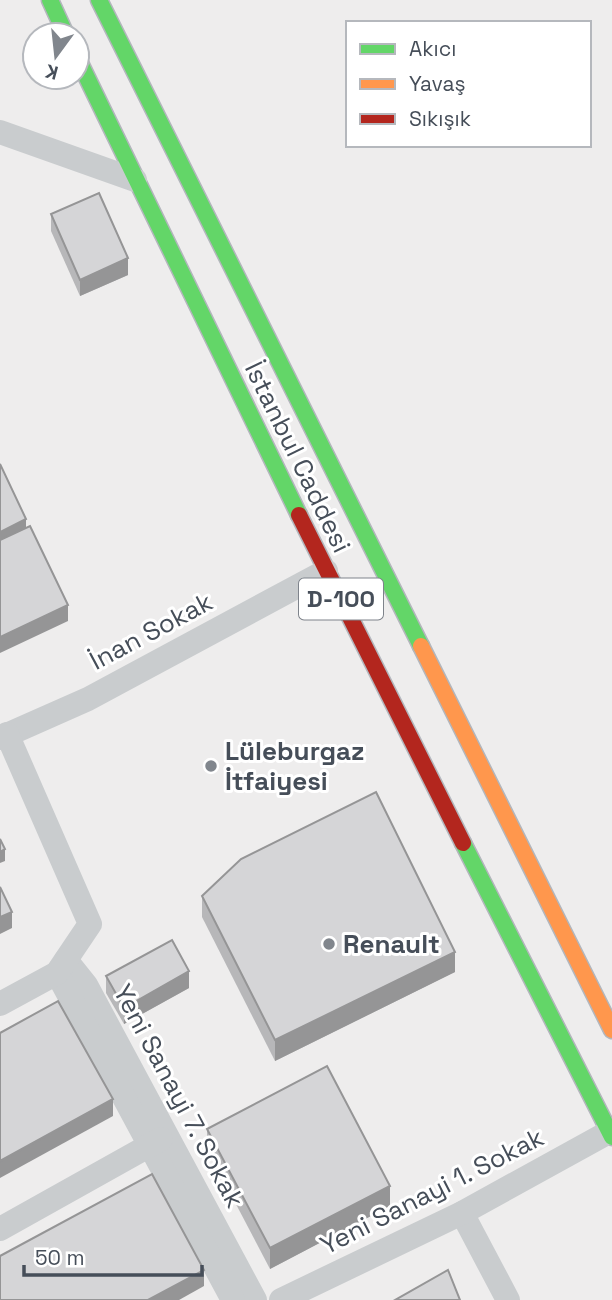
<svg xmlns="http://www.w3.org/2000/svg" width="612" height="1300" font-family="'Space Grotesk',sans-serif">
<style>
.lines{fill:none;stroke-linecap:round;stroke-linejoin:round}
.fast-casing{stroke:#b3b6bc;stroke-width:19}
.slow-casing{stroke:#b3b6bc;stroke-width:19}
.jam-casing{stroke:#b3b6bc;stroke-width:19}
.street{stroke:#c9ccce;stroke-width:24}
.fast{stroke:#63d668;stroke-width:16}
.slow{stroke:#ff974d;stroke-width:16}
.jam{stroke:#b3261e;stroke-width:16}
.wall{fill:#b7b7b9}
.shaded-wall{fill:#959596}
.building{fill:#d5d5d7;stroke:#959596;stroke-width:2}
.poi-dot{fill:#81868d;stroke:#fff;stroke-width:2.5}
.labels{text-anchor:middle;stroke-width:6;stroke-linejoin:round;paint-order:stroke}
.shield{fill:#fff;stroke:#7e838b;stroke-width:2}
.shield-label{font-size:24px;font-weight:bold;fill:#464e59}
.street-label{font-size:26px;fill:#464e59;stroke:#fff}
.poi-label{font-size:26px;font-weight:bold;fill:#464e59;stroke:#fff;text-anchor:start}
</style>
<rect width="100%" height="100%" fill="#eeeded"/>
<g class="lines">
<defs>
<g id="fast">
<path d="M50,0l16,35"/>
<path d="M99,0l322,646"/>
<path d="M77,57l222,458"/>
<path d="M463,843l149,294"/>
</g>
<path id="slow" d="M421,646l191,384"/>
<path id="jam" d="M299,515l164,328"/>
</defs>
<!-- fast casing -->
<use href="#fast" class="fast-casing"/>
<!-- slow casing -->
<use href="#slow" class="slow-casing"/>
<!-- jam casing -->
<use href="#jam" class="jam-casing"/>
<!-- street -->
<g class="street">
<path d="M0,132l135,48"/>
<path d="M0,738l88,-39 238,-128"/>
<path d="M66,960l20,25 169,315"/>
<path d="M57,973l176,327"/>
<path d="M0,1004l57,-31 33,-49 -83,-190"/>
<path d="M462,1213l46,87"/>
<path d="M0,1229l161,-90"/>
<path d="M281,1300l181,-87 147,-81"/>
</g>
<!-- fast -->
<use href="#fast" class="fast"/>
<!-- slow -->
<use href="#slow" class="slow"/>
<!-- jam -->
<use href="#jam" class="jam"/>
</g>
<!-- wall -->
<g class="wall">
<path d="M51,214l77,61 -48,21 -29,-65z"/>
<path d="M202,896l253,76 -180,89 -73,-144z"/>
<path d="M106,976l83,12 -65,36 -18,-31z"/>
<path d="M207,1129l183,77 -120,63 -63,-120z"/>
</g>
<!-- shaded-wall -->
<g class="shaded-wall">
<path d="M128,258v17l-48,21v-16z"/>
<path d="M26,519v21l-26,12v-20z"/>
<path d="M68,605v16l-68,32v-16z"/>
<path d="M5,849v12l-5,2v-11z"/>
<path d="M12,912v16l-12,6v-17z"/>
<path d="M455,952v20l-180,89v-21z"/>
<path d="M189,971v17l-65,36v-16z"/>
<path d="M113,1099v17l-113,62v-17z"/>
<path d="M390,1186v20l-120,63v-21z"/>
<path d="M204,1270v16l-25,14h-31z"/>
</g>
<!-- building -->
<g class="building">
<path d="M99,193l29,65 -48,22 -29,-66z"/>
<path d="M0,464l26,55 -26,13z"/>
<path d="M30,526l38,79 -68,32v-97z"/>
<path d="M376,792l79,160 -180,88 -73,-144 39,-37z"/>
<path d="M0,839l5,10 -5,3z"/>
<path d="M0,887l12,25 -12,5z"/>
<path d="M172,940l17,31 -65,37 -18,-32z"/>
<path d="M58,1001l55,98 -113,62v-128z"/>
<path d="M327,1066l63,120 -120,62 -63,-119z"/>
<path d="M152,1174l52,96 -56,30h-148v-44z"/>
<path d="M448,1270l12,30h-65z"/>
</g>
<!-- markers -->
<g class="poi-dot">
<circle cx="211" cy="766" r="7"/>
<circle cx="329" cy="944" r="7"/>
</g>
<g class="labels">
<!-- shield labels -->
<rect class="shield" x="299" y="578.5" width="84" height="41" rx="5"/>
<g class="shield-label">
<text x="341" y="607">D-100</text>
</g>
<!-- street labels -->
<g class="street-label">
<text transform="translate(298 457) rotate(64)" y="9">İstanbul Caddesi</text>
<text transform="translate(151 631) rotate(-28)" y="9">İnan Sokak</text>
<text transform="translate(179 1096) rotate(62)" y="9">Yeni Sanayi 7. Sokak</text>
<text transform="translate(432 1191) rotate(-27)" y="9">Yeni Sanayi 1. Sokak</text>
</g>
<!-- poi labels -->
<g class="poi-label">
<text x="225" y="760">Lüleburgaz<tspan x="225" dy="30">İtfaiyesi</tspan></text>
<text x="343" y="953">Renault</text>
</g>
</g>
<!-- legend -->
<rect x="346" y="21" width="245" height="126" fill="#ffffff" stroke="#b5b8bd" stroke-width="2"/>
<rect x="360" y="44" width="35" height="10" fill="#63d668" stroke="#b5b8bd" stroke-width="2"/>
<text x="409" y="56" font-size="21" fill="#464e59">Akıcı</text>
<rect x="360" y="79" width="35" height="10" fill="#ff974d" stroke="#b5b8bd" stroke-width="2"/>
<text x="409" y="91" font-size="21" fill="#464e59">Yavaş</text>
<rect x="360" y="114" width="35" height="10" fill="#b3261e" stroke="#b5b8bd" stroke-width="2"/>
<text x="409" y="126" font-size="21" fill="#464e59">Sıkışık</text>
<!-- north arrow -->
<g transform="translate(56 56) rotate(195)"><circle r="33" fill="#ffffff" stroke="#b5b8bd" stroke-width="2"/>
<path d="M0-5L12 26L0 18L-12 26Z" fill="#81868d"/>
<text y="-10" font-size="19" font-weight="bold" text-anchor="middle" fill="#464e59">K</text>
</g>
<!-- scale -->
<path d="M24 1265v10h178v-10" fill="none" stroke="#464e59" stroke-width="3.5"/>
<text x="35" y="1265" font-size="21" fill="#464e59" stroke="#ffffff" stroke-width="5" paint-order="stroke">50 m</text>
</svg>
